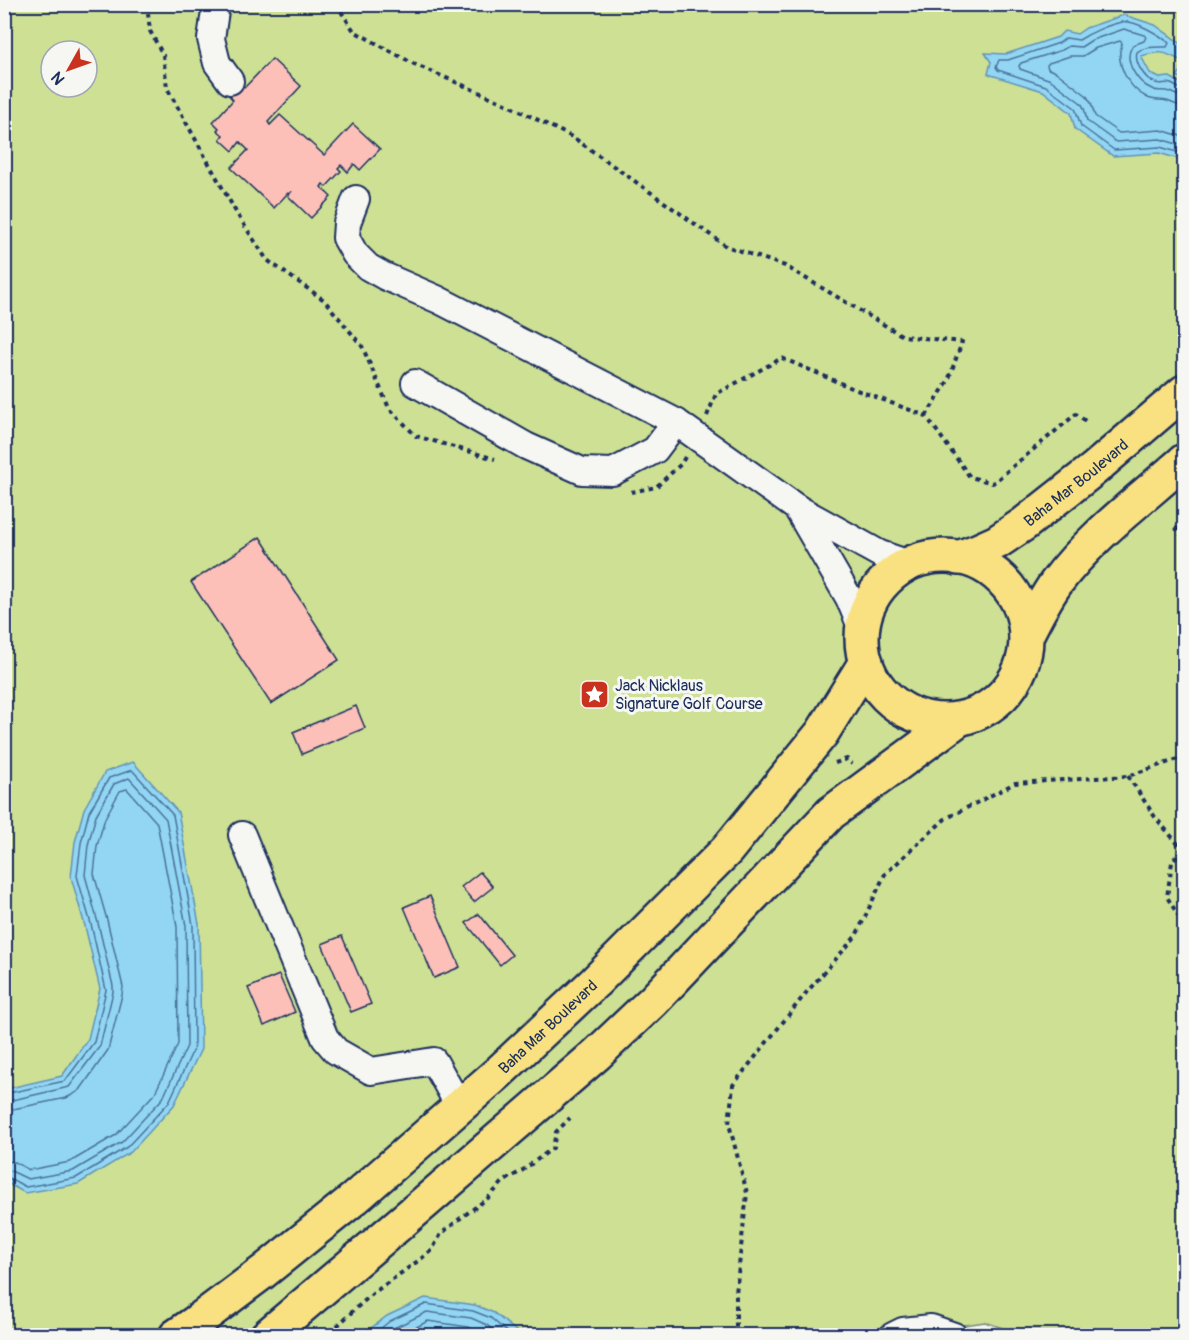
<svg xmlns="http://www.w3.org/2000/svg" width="1189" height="1340" font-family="Pangolin,sans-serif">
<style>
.green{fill:#cde094;stroke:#748879;stroke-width:1.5;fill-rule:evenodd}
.water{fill:#92d6f4;stroke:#6293b8;stroke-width:1.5}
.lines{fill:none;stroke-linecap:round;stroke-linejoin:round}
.shore{stroke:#4b729a;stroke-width:1.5}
.building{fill:#fcc0b9;stroke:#1b2f5e;stroke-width:1.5}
.minor-casing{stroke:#1b2f5e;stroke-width:30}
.major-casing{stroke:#1b2f5e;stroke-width:38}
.path{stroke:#1b2f5e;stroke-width:4;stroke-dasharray:4.5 4.5;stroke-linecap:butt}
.minor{stroke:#f6f6f2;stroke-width:26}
.major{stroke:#f9e181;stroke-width:33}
.labels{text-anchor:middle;stroke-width:6;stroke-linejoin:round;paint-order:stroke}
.street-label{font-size:16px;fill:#1b2f5e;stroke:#f6f6f2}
.poi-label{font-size:16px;fill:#1b2f5e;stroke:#f6f6f2;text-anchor:start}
</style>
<rect width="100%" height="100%" fill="#f6f6f2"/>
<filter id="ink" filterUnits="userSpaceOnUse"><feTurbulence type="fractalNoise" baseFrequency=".0167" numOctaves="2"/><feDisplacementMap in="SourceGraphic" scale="12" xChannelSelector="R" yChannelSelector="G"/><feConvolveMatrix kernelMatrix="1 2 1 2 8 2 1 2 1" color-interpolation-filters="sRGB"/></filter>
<g filter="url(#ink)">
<!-- green -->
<path class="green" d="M5,5h1179v1330h-161l-38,-13 -96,14h-855l-6,-7h-18l-5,-3v-20l6,2 -7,-7zM51,51h36v36h-36z"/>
<!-- water -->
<g class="water">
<path d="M1124,15l31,10 29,21v34l-7,-4 4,-5v-10c-17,-10 -21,-10 -40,-5l9,17 9,5 11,-1 14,8v72l-2,3 -23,-7 -46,3 -38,-27 -4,-16 -28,-22 -55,-17 3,-12 -6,-9 21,1 52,-17 6,-6 13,3 9,-6z"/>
<path d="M133,762l45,50 21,112 2,125 -27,56 -43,47 -53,32 -53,9 -20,-11v-93l57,-13 26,-37 12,-50 -15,-63 -14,-49 4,-35 9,-33 21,-37z"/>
<path d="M425,1298l50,7 19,8 27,22h-159l25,-19z"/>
</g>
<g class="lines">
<!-- shore -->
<g class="shore">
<path d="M1184,90c-5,-1 -8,-4 -13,-6 -5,-2 -10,1 -15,-1 -11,-3 -22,-20 -19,-31 8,-6 20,-5 30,-5l2,-4c-9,-8 -34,-23 -46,-21 -14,2 -33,11 -44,18l-13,-2 -7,5 -51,17h-9l-3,7 2,3 48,16 29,22 6,18 33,24 46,-3 24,7"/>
<path d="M1184,97c-7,0 -11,-5 -18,-6 -5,-1 -9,1 -14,-2 -15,-6 -30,-29 -19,-44l11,-4 2,-4 -2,-2 -20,-6 -32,11 -11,7 -12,-1 -7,4 -41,13 -2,3 1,3 31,11 30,23 3,5 3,13 29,21 44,-3 24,7"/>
<path d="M1184,106c-7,0 -11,-3 -17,-5 -6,-2 -12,0 -19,-3 -19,-9 -34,-34 -26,-55l-2,-2 -24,7 -13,8h-13l-21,7 -2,2 1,4 8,3 30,23 5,8 4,13 24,17 42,-3 23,7"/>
<path d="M4,1094l61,-13 29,-39 12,-52 -15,-66 -14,-48 4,-33 8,-31 20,-34 23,-8 41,45 20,110 1,123 -25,54 -42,45 -51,31 -50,9 -17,-9 -5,-1"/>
<path d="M4,1102l65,-15 31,-41 13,-54v-6l-15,-63 -13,-48 3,-30 8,-30 18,-31 15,-6 37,41 20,107 1,120 -24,52 -41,44 -49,29 -45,8 -17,-8 -7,-1"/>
<path d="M4,1111l62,-13 8,-4 6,-4 28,-40 14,-55 1,-8 -16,-67 -13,-46 3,-28 8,-28 15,-27 7,-2 30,34 20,104 1,117 -23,49 -39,42 -46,27 -41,8 -14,-8 -11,-1"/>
<path d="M371,1336l19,-15 36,-17 47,7 18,7 20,18"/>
<path d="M384,1336l10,-8 33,-16 44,6 16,7 13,11"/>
<path d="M399,1336l29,-15 40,6 17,9"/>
</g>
</g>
<!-- building -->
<g class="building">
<path d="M272,59l29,27 -33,36 2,3 10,-10 44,40 29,-31 27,25 -20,21 -6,-6 -6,8 -7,-7 -3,3 3,3 -15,16 -3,-3 -2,3 10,10 -20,21 -23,-22 4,-5 -3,3 -1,-1 -14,15 -43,-40 17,-18 -8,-8 -7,9 -13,-12 3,-4 -6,-5 2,-2 -6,-6 20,-22 -6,-7 11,-12 7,6z"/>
<path d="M260,537l79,123 -68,44 -80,-122z"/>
<path d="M356,706l9,22 -63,26 -9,-22z"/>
<path d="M480,872l13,15 -19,15 -13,-15z"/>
<path d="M430,896l30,71 -26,11 -30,-71z"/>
<path d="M479,914l33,41 -12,10 -34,-42z"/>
<path d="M342,936l29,68 -20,8 -29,-68z"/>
<path d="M279,975l16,37 -31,14 -16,-38z"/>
</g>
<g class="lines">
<defs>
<g id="minor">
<path d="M216,4l-5,35 6,24 13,18"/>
<path d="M356,199l-9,24 -1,15 9,16 13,13 16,9 55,24 237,122 121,86 83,46 29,10"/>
<path d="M415,383l111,63 56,25 31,1 42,-22 21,-28"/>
<path d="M797,508l52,90 13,31"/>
<path d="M242,835l83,203 11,13 35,20 63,-10 25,45"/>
<path d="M893,1336l10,-5 28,-3 23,8"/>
</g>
<g id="major">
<circle cx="944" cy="638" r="82"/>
<path id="s1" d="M958,558l19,-7 20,-9 27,-18 70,-55 90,-77"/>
<path d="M1026,636c9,-18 18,-36 30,-53 35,-47 84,-83 128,-122"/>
<path id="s2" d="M176,1336l19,-13 68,-51 92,-74 143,-125 97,-91 132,-132 95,-117 44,-71"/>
<path d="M267,1336l156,-132 174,-150 56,-53 178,-188 128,-94"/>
</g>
</defs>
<!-- minor casing -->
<use href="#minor" class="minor-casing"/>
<!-- major casing -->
<use href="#major" class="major-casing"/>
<!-- path -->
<g class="path">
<path d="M147,4l3,27 13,24 4,33 70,126 30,46 57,40 38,46 27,62 27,28 79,23"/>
<path d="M336,4l18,27 60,33 90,39 70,35 152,108 59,20 118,70 59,6 -14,39 -22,35"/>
<path d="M707,416l9,-22 66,-36 72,31 72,27 44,61 23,6 83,-69 12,9"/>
<path d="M631,492l25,-5 25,-23 4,-7"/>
<path d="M1175,527l9,11"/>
<path d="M835,763l12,-4 5,5"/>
<path d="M1128,776l27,41 29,34"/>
<path d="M1182,848l-10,14 -5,35 17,28"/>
<path d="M322,1336l12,-7 21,-20 21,-18 42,-30 14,-11 9,-16 17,-14 30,-22 15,-16 20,-12 30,-22 3,-16 14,-14"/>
<path d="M736,1336v-43l11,-100 -18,-69 4,-39 73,-92 50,-57 29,-62 60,-55 70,-36 113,-7 56,-19"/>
</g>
<!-- minor -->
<use href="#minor" class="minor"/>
<!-- major -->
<use href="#major" class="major"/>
</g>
</g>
<!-- icons -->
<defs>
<symbol id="sight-square" viewBox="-11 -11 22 22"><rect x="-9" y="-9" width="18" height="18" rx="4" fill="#c8321e" stroke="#f6f6f2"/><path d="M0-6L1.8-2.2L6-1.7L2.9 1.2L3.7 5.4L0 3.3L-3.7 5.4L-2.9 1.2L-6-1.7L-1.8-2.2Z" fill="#fff"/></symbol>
</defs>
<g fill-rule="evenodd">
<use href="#sight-square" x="578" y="678" width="33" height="33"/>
</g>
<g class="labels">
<!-- street labels -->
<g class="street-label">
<text dy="6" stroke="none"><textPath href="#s1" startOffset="141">Baha Mar Boulevard</textPath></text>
<text dy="6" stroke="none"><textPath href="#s2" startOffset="484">Baha Mar Boulevard</textPath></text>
</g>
<!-- poi labels -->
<g class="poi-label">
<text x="615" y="691">Jack Nicklaus<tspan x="615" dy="18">Signature Golf Course</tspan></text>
</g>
</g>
<!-- margin -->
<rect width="1189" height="1340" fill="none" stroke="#f6f6f2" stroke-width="24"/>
<rect x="12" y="12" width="1165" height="1316" fill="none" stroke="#1b2f5e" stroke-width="2" filter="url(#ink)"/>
<!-- north arrow -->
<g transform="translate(69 69) rotate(230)"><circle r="28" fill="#f6f6f2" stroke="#9ea6b7" stroke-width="1.5"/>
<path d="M0-4.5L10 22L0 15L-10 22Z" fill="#c8321e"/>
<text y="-9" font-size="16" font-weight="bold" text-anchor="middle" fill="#1b2f5e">N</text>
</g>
</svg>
